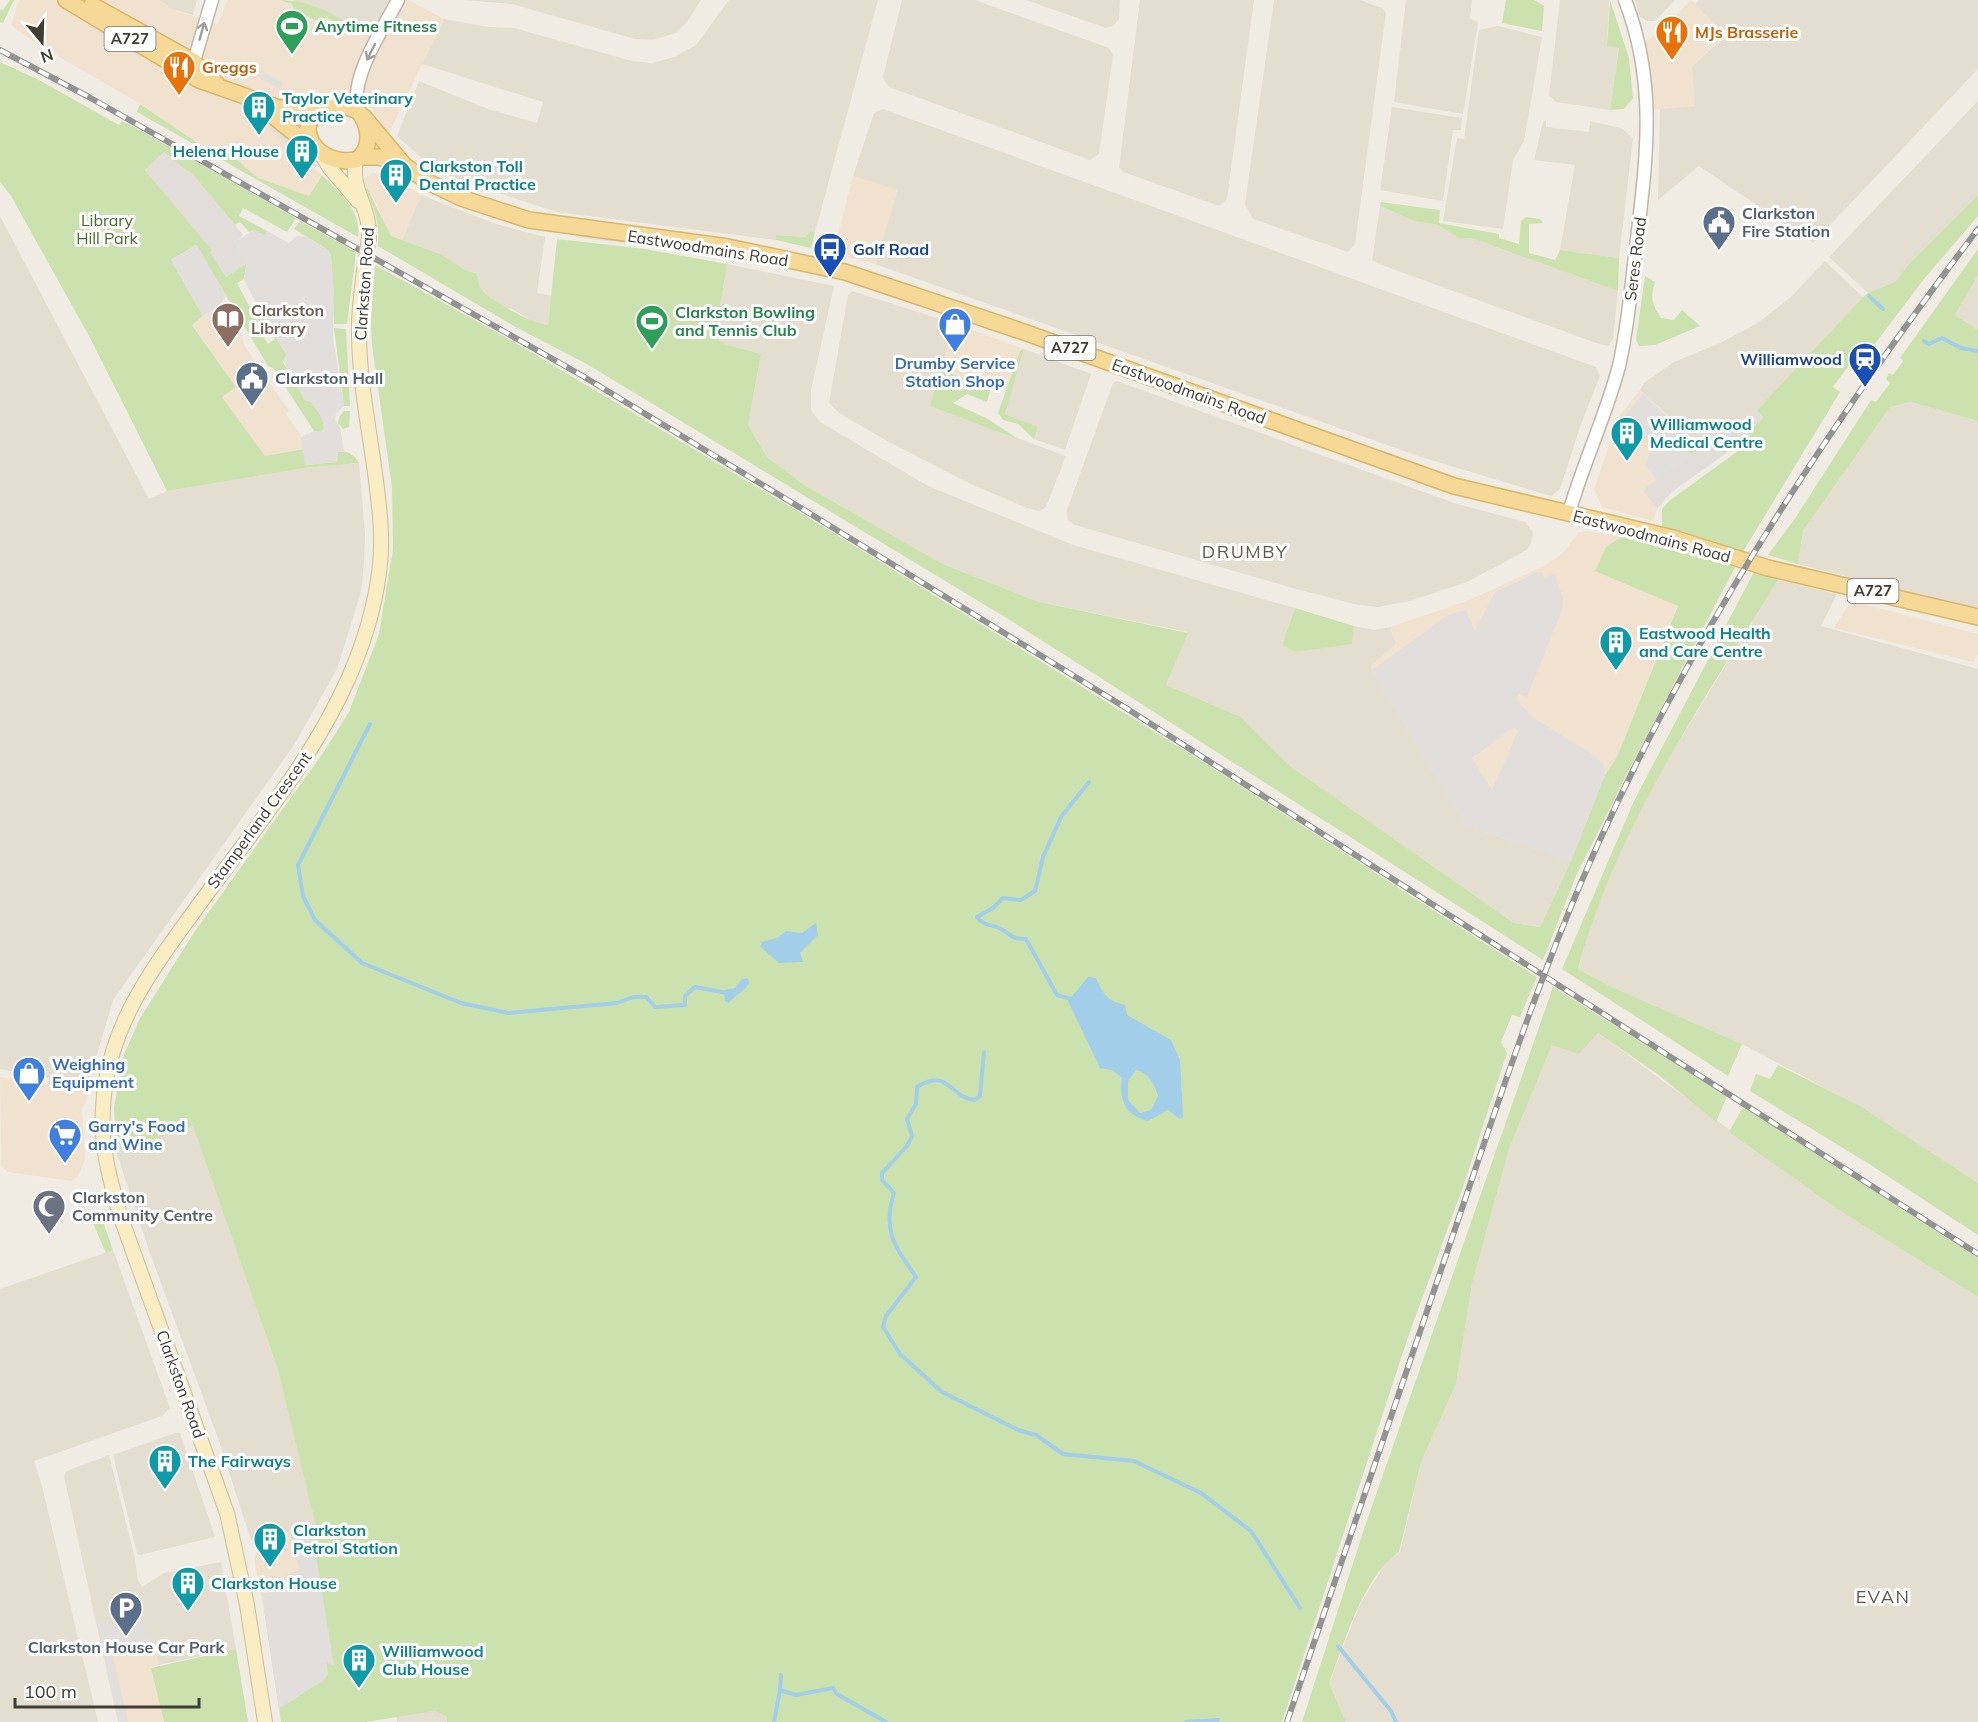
<svg xmlns="http://www.w3.org/2000/svg" width="1978" height="1722" font-family="Mulish,sans-serif">
<style>
.residential{fill:#e4ded1}
.commercial{fill:#f1e2cf}
.industrial{fill:#e2ddd8}
.green{fill:#cbe2ae;fill-rule:evenodd}
.parking{fill:#e1dedb;fill-rule:evenodd}
.water{fill:#a2ceea;fill-rule:evenodd}
.lines{fill:none;stroke-linecap:round;stroke-linejoin:round}
.stream{stroke:#a2ceea;stroke-width:4}
.tertiary-casing{stroke:#beb6a9;stroke-width:15}
.secondary-casing{stroke:#cdbe96;stroke-width:16}
.primary-casing{stroke:#dab667;stroke-width:18}
.tertiary{stroke:#fff;stroke-width:12}
.secondary{stroke:#faecc3;stroke-width:14}
.primary{stroke:#f6d996;stroke-width:15}
.rail-casing{stroke:#939393;stroke-width:6}
.rail{stroke:#fff;stroke-width:4;stroke-dasharray:11;stroke-linecap:butt}
.secondary-bridge-casing{stroke:#cdbe96;stroke-width:16;stroke-linecap:butt}
.secondary-bridge{stroke:#faecc3;stroke-width:14}
.oneway{stroke:#a09e9a}
.labels{text-anchor:middle;stroke-width:6;stroke-linejoin:round;paint-order:stroke}
.shield{fill:#fff;stroke:#7a7671;stroke-width:1.5}
.shield-label{font-size:15px;font-weight:bold;fill:#413c34}
.leisure-label{font-size:16px;font-weight:bold;fill:#27864d;stroke:#fff;text-anchor:start}
.food-label{font-size:16px;font-weight:bold;fill:#c56008;stroke:#fff;text-anchor:start}
.culture-label{font-size:16px;font-weight:bold;fill:#0d838f;stroke:#fff;text-anchor:start}
.service-label{font-size:16px;font-weight:bold;fill:#4e5e75;stroke:#fff;text-anchor:start}
.park-label{font-size:16px;fill:#466e2c;stroke:#fff}
.street-label{font-size:16px;fill:#413c34;stroke:#fff}
.transit-label{font-size:16px;font-weight:bold;fill:#164399;stroke:#fff;text-anchor:start}
.education-label{font-size:16px;font-weight:bold;fill:#785e54;stroke:#fff;text-anchor:start}
.shop-label{font-size:16px;font-weight:bold;fill:#366cbe;stroke:#fff;text-anchor:start}
.worship-label{font-size:16px;font-weight:bold;fill:#5b616d;stroke:#fff;text-anchor:start}
.neighbourhood-label{font-size:18px;letter-spacing:1.5px;fill:#63594c;stroke:#fff}
</style>
<rect width="100%" height="100%" fill="#f0ece3"/>
<!-- residential -->
<g class="residential">
<path d="M159,0h38l-4,15 -25,-7z"/>
<path d="M292,0h97l-19,39 -53,-32 -6,1z"/>
<path d="M463,0h238l-14,22 -11,11 -23,7 -18,-1 -123,-35z"/>
<path d="M729,0h149l-63,232 -5,-1 -4,6 -29,-2 -1,5 -219,-28 -96,-31 -29,-14 -35,-31 22,-55 69,28 49,14 6,-21 -121,-38 22,-45 45,8 25,1 118,33 20,2 22,-6 22,-12z"/>
<path d="M902,0h73l134,48 4,7 -14,99 -9,6 -201,-73 -6,-10z"/>
<path d="M1026,0h94l-1,19 -6,7 -7,2z"/>
<path d="M1140,0h114l-27,199 -8,7 -96,-34 -4,-5z"/>
<path d="M1274,0h86l22,8 4,5 -31,231 -7,8 -95,-33 -8,-15z"/>
<path d="M1406,0h66l-2,18 8,5 -15,91 -69,-12z"/>
<path d="M1560,0h49l-2,45 12,2 -9,63 -54,-8 -7,-7z"/>
<path d="M1635,0h40l-20,21h-8l-7,-4z"/>
<path d="M1699,0h279v69l-165,174 -114,-77 -41,34 2,-91 32,-43 34,-30 -31,-32z"/>
<path d="M1498,26l44,11 -18,104 -11,19 -10,69 -60,-8 14,-83 7,1 15,-109z"/>
<path d="M1978,101v94l-70,70 -13,17 -27,11 -39,-36z"/>
<path d="M1392,107l70,11 -1,12h-8l-10,71 -63,-11z"/>
<path d="M883,109l713,258 4,9 -19,48 -21,65 -9,7 -130,-39 -546,-193 5,-11 -27,-77 21,-63z"/>
<path d="M1546,120v7l43,5 1,-11 31,7 12,10 -14,120 -59,-8 15,-85 -41,-5 9,-38z"/>
<path d="M421,195l75,29 49,13 -8,56 14,3 -3,30 -11,-2 -25,-15 -8,-1 -25,-20 -3,-15 -9,-2 -28,-17 -37,-14z"/>
<path d="M1380,206l34,15 24,4 22,14 11,-1 147,53 -5,48 -5,7 -12,-3 -217,-79 -7,-4z"/>
<path d="M0,216l149,283 18,-8 138,-23 54,-5 6,71 -1,29 -3,29 -24,77 -43,76 -181,255 -24,82 -9,2 -80,-15z"/>
<path d="M1825,261l38,36 -106,113 -29,17 -26,20 -62,-57 4,-7 30,-21 46,-19 36,-19 34,-26z"/>
<path d="M727,264l107,22 -23,104v20l9,12 108,64 145,59 222,63 -13,37 70,-1 2,-18 20,4 16,-3 6,17 -25,22 94,159 106,36 -31,66 -26,-4 -224,-157 -49,-49 -75,-32 21,-53 -148,-30 -96,-38 -137,-78 -39,-29 -19,-32 13,-71 -33,-9 -13,-7z"/>
<path d="M1978,274v56l-23,-15z"/>
<path d="M852,291l104,33 -26,82 136,50 -20,51 -7,4 -12,-3 -54,-23 -86,-44 -48,-28 -10,-10 19,-108z"/>
<path d="M1024,349l67,25 -26,76 -31,-11 4,-12 -33,-13z"/>
<path d="M1117,381l337,122 71,19 8,10 -2,11 -4,7 -60,32 -57,19 -32,6 -19,-2 -63,-16 -221,-64 -7,-5 -1,-10 46,-127z"/>
<path d="M1911,402l67,19v189l-180,-46 5,-33 87,-124z"/>
<path d="M1778,580l59,14 -16,32 157,43v514l-119,-77 -117,-62 -130,-57 -34,-18 17,-59 26,-63 42,-80z"/>
<path d="M1598,1033l242,178 138,86v425h-632l-17,-39 31,-79 27,-43 13,-9 21,-90 35,-78 16,-100 37,-135 43,-104z"/>
<path d="M193,1125l85,245 31,118 7,38 -61,15 -4,-1 -32,-99 -68,-185 -35,-105z"/>
<path d="M113,1250l57,158 -8,8 -128,45 8,25 56,236h-98v-433z"/>
<path d="M175,1433h5l35,104 -75,18 -3,-1 -24,-99z"/>
<path d="M109,1455l25,99 4,26 4,7 22,-14 57,-11 15,87 -78,16 -3,-19 -51,13 -40,-183 3,-5z"/>
<path d="M435,1711l12,6v5h-50l-1,-7z"/>
</g>
<!-- commercial -->
<g class="commercial">
<path d="M19,0h140l9,6v2l50,16 9,-24h53l13,4 1,7 27,12 5,-7 50,26 22,-42h10l36,19 -55,114 -23,-33 -20,-5 -38,6 -16,47 29,27 -12,21 -51,-18 -34,-30 -7,8 -73,-50 -107,-62 -26,-19z"/>
<path d="M1691,0l35,35 -34,31 3,40 -46,4 -10,-64 19,-13z"/>
<path d="M373,173l19,3 29,19 -19,45 -12,-4 -17,-40 -9,-7 -2,-6 3,-5z"/>
<path d="M853,176l45,14 -23,74 -39,-10 -2,-4z"/>
<path d="M219,305l22,29 4,12 44,65 -3,3 14,20 4,15 -39,7 -43,-59 14,-10 -44,-63z"/>
<path d="M956,324l68,25 -4,3 -14,38 -66,-20z"/>
<path d="M1640,390l50,48 -7,7 8,9 -48,36 14,19 -4,12 -51,-14 -8,-18 25,-72z"/>
<path d="M1587,531l34,6 -15,10 -11,24 83,34 -61,152 -12,18 -34,86 -106,-36 -94,-154v-5l25,-22 -6,-17 77,-26 79,-36 18,-13 15,-20z"/>
<path d="M1851,601l127,33v20l-5,8 -139,-34z"/>
<path d="M0,1077l48,7 1,-6 31,6 9,-2 -3,20 -4,7 3,50 -7,18 -7,4 -63,-9 -7,-6z"/>
<path d="M290,1532l10,38 -8,35 -28,5 -10,-51 3,-8 -2,-10z"/>
<path d="M155,1646l3,19 -7,2 13,55h-46l-14,-63z"/>
</g>
<!-- industrial -->
<g class="industrial">
<path d="M164,152l30,24 49,59 -9,7 13,21 -21,14 -16,-25 1,-3 -66,-79z"/>
<path d="M1757,410l6,8 -16,15 7,7 -11,9 -7,-3 -64,46 -15,17 -14,-19 85,-63z"/>
</g>
<!-- green -->
<g class="green">
<path d="M10,0h4l-11,23 -3,-1v-13l3,1z"/>
<path d="M280,0c23,0 46,9 65,22l-2,4 -17,-9 -5,6 -27,-13 -2,-6z"/>
<path d="M1506,0h28l10,6 -2,25 -40,-8z"/>
<path d="M1610,0l19,58 4,40 -9,11 -14,1 9,-62 -12,-2z"/>
<path d="M0,62l39,18 80,45 3,-4 16,8 158,89 -9,14 -44,-24 -4,8 28,15 -2,5 -11,-6 -5,2 -9,-10 -5,3 -41,-49 -30,-24 -19,18 67,80 -2,2 16,25 21,-14 -3,16 -7,4 18,34 7,-2 25,40 -4,7 22,38 6,2 11,15 2,11 -3,4 -7,-1 -41,-63 -5,-2 -72,-121 -25,15 32,56 -11,9 44,62 -14,10 43,59 39,-7 1,16 32,-3 1,-10c10,-2 16,3 21,11l-54,5 -138,23 -78,-155 -78,-140 -11,-14zM266,325l9,14 -7,5 -9,-14z"/>
<path d="M140,104l77,52 6,-8 35,30 51,18 13,-21c17,17 40,36 36,62l-221,-125z"/>
<path d="M367,188l24,48 49,18 27,17 9,2c2,5 2,14 6,17 11,12 50,34 66,35l9,-86 88,10 82,15 -12,74 13,7 33,9 -13,71 19,32 39,29 137,78 96,38 149,31 -22,52 75,32 49,49 224,157 26,4 31,-66 34,-86 12,-18 61,-151 -83,-35 11,-24 28,-19 28,7v-26l7,-8 84,-61 -6,-7 16,-15 -6,-8 106,-113 5,-4 27,-11 13,-17 70,-70v21l-54,63 -62,82 -7,-4 -22,30 7,5 -96,158 -112,214 -56,112 -33,84 -535,-341 -423,-256 -66,-34 -141,-83c2,-23 -3,-37 -14,-57z"/>
<path d="M1381,202l59,8 -1,13 60,11v4l20,6 2,-23 5,-4 14,2 3,4 -14,1v29l26,7 5,-10 59,8 -1,33 -147,-53 -11,1 -22,-14 -24,-4 -34,-15z"/>
<path d="M300,221l56,31 -9,72h-13l-3,-68 -3,-6 -34,-21z"/>
<path d="M810,231l5,1 -4,16 -35,-8v-5l30,2z"/>
<path d="M1978,249v26l-23,40 23,15v91l-67,-19 -21,5 -87,124 -5,33 -30,-9 28,-38 75,-117 5,2 14,-19 -4,-4 3,-6 4,2 10,-14 -3,-3z"/>
<path d="M375,265l132,73 299,178 391,242 340,219 -17,40 -8,-2 -11,27 6,11 -44,134 -56,153 -125,382h-835v-5l-12,-6 -69,11h-85l-17,-112 28,-5 -6,-30 14,-5 -10,-38 26,-6 -38,-156 -85,-244 -77,25 -2,-44 10,-52 15,-35 54,-86 130,-181 26,-41 30,-78 14,-85 -1,-61 -20,-143 -1,-26z"/>
<path d="M1645,276l10,6c-5,15 -3,23 6,36l13,2 8,-10 18,16 -45,19 -16,1 -3,-6z"/>
<path d="M334,328l12,1 4,77h-6z"/>
<path d="M1024,349l-19,65 33,13 -4,12 -16,-15 -15,-4 -5,-7 22,-62z"/>
<path d="M940,370l51,17 -4,15 -20,-8 -14,9 33,15 34,22 -90,-34z"/>
<path d="M350,411l-1,16 -6,2 -5,-6 1,-6 5,-6z"/>
<path d="M1690,438l12,9 -11,7 -8,-9z"/>
<path d="M1754,572l24,8c-77,125 -161,246 -200,389l34,18 130,57 -14,32 -166,-107 72,-168z"/>
<path d="M1295,608l59,18 -2,18 -57,8 -13,-7z"/>
<path d="M1553,987l174,109 -11,26 -56,-46 -62,-43 -19,21 -27,-9 -43,104 -37,135 -16,100 -35,78 -22,90c-37,26 -54,90 -70,131l17,39h-44l61,-190z"/>
<path d="M1778,1065l82,41 118,77v52l-109,-71 -119,-73 6,-17 14,5z"/>
<path d="M1743,1107l235,151v39l-138,-86 -111,-79z"/>
<path d="M87,1210l14,6 12,34 -7,3z"/>
<path d="M236,1649l12,73h-84l-13,-54z"/>
</g>
<!-- parking -->
<g class="parking">
<path d="M90,19l55,34 -3,5 -51,-31z"/>
<path d="M249,64l34,19 -3,6 -35,-19z"/>
<path d="M273,126l46,41 -9,-2 -39,-36z"/>
<path d="M254,230l11,5 2,-4 22,12 8,-7 10,1 21,13 3,6 3,36 -1,46 11,68 -8,7 -1,7 5,7 4,24 -6,1 -1,10 -32,3 -4,-28 13,-6 7,1 3,-4 -2,-10 -11,-16 -6,-2 -22,-39 3,-7 -25,-41 -17,-34 3,-16 -13,-21z"/>
<path d="M577,233l60,7v5l-61,-8z"/>
<path d="M642,241l77,10 -1,4 -76,-10z"/>
<path d="M197,245l29,51 -7,9 -16,11 -32,-56z"/>
<path d="M1643,394l47,44 -7,7 8,9 -34,27 -12,-16 9,-21 -15,-8 -16,-18z"/>
<path d="M1541,571l4,7 9,-4 9,23 -1,13 -35,87 -8,-3 -3,5 16,18 65,40 7,8 1,10 -34,86 -106,-36 -94,-154 77,-56 18,-5 9,21 20,-39zM1514,727l4,4 -26,59 -20,-32z"/>
<path d="M312,1532l22,133 -7,-2 1,12 -4,5 -45,29 -17,-115 27,-5 -3,-14 14,-5 -8,-34z"/>
<path d="M142,1615l4,19 5,-1 4,13 -42,11 15,65h-10l-21,-98z"/>
</g>
<!-- water -->
<g class="water">
<path d="M816,923l2,12 -18,18 3,9 -24,1 -18,-16 1,-5 15,-4 9,-7 16,2z"/>
<path d="M1088,977l8,1c7,16 11,23 29,27l2,10 44,25 9,20 3,57 -3,2 -12,-9 -20,11c-23,-6 -29,-20 -26,-43l-10,-8 -12,-2 -32,-67zM1136,1070c13,3 18,14 22,26l-7,14 -11,3 -12,-13v-19z"/>
<path d="M748,978l1,5c-4,9 -14,11 -20,20l-4,-2 -1,-11 11,-2 7,-9z"/>
</g>
<g class="lines">
<!-- stream -->
<g class="stream">
<path d="M1869,296l14,13"/>
<path d="M1924,341l5,3 13,-6 19,10 17,3"/>
<path d="M370,724l-72,141 5,31 12,24 47,43 99,40 47,10 109,-10 16,-6h13l9,10 30,-2v-9l10,-9 32,6"/>
<path d="M1071,999l-14,-4 -31,-56c-17,0 -14,-5 -27,-11 -9,-4 -15,-2 -22,-11l16,-9 10,-10 18,2 14,-9 8,-34 18,-40 28,-35"/>
<path d="M984,1052l-4,44 -5,4c-27,-3 -26,-33 -58,-13l-1,17 -9,15 5,17 -5,10 -25,27v7l12,13c-12,39 1,53 22,84l-30,39 -3,11 17,27 42,38 76,38 18,5 27,19 71,7 67,32 50,38 49,77"/>
<path d="M1338,1646l53,65 5,11"/>
<path d="M781,1675l-1,15 16,5 37,-7 4,6 49,28"/>
<path d="M774,1722l6,-32"/>
<path d="M1186,1722l32,-2"/>
</g>
<defs>
<g id="tertiary">
<path d="M192,68l20,-68"/>
<path d="M358,111c-9,-33 25,-82 40,-111"/>
<path d="M1569,513c14,-50 37,-97 50,-147 9,-39 12,-79 17,-118 10,-87 22,-163 -11,-248"/>
</g>
<g id="secondary">
<path d="M322,155l7,12 29,34"/>
<path d="M356,160c-6,31 15,48 13,78"/>
<path d="M265,1722l-18,-117 -20,-92 -107,-298c-10,-35 -20,-70 -17,-107 4,-81 49,-139 95,-202 53,-73 114,-145 151,-229 19,-43 34,-97 32,-145 -3,-66 -21,-130 -22,-196 -1,-24 3,-48 6,-72"/>
</g>
<g id="primary">
<path d="M66,0l133,80 80,28 43,-2"/>
<path d="M92,5l101,56 23,22"/>
<path d="M338,104l20,7c12,14 15,38 -2,49 -49,8 -69,-51 -18,-56z"/>
<path d="M259,105l54,43"/>
<path d="M364,117l40,48"/>
<path d="M361,157h18l25,8 24,17 33,16 68,22 199,27 117,25 176,59 433,155 219,52 95,30 210,49"/>
</g>
</defs>
<!-- tertiary casing -->
<use href="#tertiary" class="tertiary-casing"/>
<!-- secondary casing -->
<use href="#secondary" class="secondary-casing"/>
<!-- primary casing -->
<use href="#primary" class="primary-casing"/>
<!-- tertiary -->
<use href="#tertiary" class="tertiary"/>
<!-- secondary -->
<use href="#secondary" class="secondary"/>
<!-- primary -->
<use href="#primary" class="primary"/>
<defs>
<g id="rail">
<path d="M0,50l87,46 494,279 228,138 317,195 852,546"/>
<path d="M1287,1722c56,-165 113,-331 169,-496 44,-129 86,-258 142,-382 100,-220 234,-423 380,-615"/>
</g>
</defs>
<!-- rail casing -->
<use href="#rail" class="rail-casing"/>
<!-- rail -->
<use href="#rail" class="rail"/>
<defs>
<path id="secondary-bridge" d="M365,264l4,-26"/>
</defs>
<!-- secondary-bridge casing -->
<use href="#secondary-bridge" class="secondary-bridge-casing"/>
<!-- secondary-bridge -->
<use href="#secondary-bridge" class="secondary-bridge"/>
</g>
<!-- one-way arrows -->
<defs><path id="oneway-shaft" d="M-6 0H5M1.5-3L5.5 0L1.5 3" fill="none" stroke-width="1.6" stroke-linecap="round" stroke-linejoin="round" transform="scale(1.5)"/></defs>
<g class="oneway">
<use href="#oneway-shaft" transform="translate(202 31) rotate(-74)"/>
<use href="#oneway-shaft" transform="translate(371 52) rotate(117)"/>
</g>
<!-- icons -->
<defs>
<symbol id="stadium-pin" viewBox="-11 -11 22 30"><path d="M0 17L-7.5 6A9.5 9.5 0 1 1 7.5 6Z" fill="#2e9e5b" stroke="#fff"/><path d="M0-5a6.5 5 0 1 0 0 10a6.5 5 0 1 0 0-10ZM-3.5-1.8h7v3.6h-7Z" fill="#fff"/></symbol>
<symbol id="restaurant-pin" viewBox="-11 -11 22 30"><path d="M0 17L-7.5 6A9.5 9.5 0 1 1 7.5 6Z" fill="#e8710a" stroke="#fff"/><path d="M-5-6h1v4h1v-4h1v4h1v-4h1v5L-1.5 .5V6h-2V.5L-5-1ZM5-6V6H3V1.5H1.5Q1.5-4 5-6Z" fill="#fff"/></symbol>
<symbol id="building-pin" viewBox="-11 -11 22 30"><path d="M0 17L-7.5 6A9.5 9.5 0 1 1 7.5 6Z" fill="#0f9aa8" stroke="#fff"/><path d="M-4-6H4V6H1V3H-1V6H-4ZM-2.5-4.3h1.7v1.8h-1.7ZM.8-4.3h1.7v1.8H.8ZM-2.5-1h1.7V.8h-1.7ZM.8-1h1.7V.8H.8Z" fill="#fff"/></symbol>
<symbol id="civic-pin" viewBox="-11 -11 22 30"><path d="M0 17L-7.5 6A9.5 9.5 0 1 1 7.5 6Z" fill="#5c6f8a" stroke="#fff"/><path d="M-.6-6.5H3V-4.5H.6V-3L4-1V1h2V6H-6V1h2V-1L-.6-3ZM-1.2 2.5V6h2.4V2.5Z" fill="#fff"/></symbol>
<symbol id="bus-pin" viewBox="-11 -11 22 30"><path d="M0 17L-7.5 6A9.5 9.5 0 1 1 7.5 6Z" fill="#1a4fb4" stroke="#fff"/><path d="M-5-6H5V4H4V6H2V4H-2V6H-4V4H-5ZM-3.5-4V0h7V-4ZM-3.5 1.2v1.5H-2V1.2ZM2 1.2v1.5H3.5V1.2Z" fill="#fff"/></symbol>
<symbol id="library-pin" viewBox="-11 -11 22 30"><path d="M0 17L-7.5 6A9.5 9.5 0 1 1 7.5 6Z" fill="#8d6e63" stroke="#fff"/><path d="M-6-4Q-3-5.5-.7-3.5V5Q-3 3-6 4ZM6-4Q3-5.5 .7-3.5V5Q3 3 6 4Z" fill="#fff"/></symbol>
<symbol id="shop-pin" viewBox="-11 -11 22 30"><path d="M0 17L-7.5 6A9.5 9.5 0 1 1 7.5 6Z" fill="#3f7fe0" stroke="#fff"/><path d="M-5-2.5h2.3a2.7 3.5 0 0 1 5.4 0H5L5.5 6h-11ZM-1.5-2.5h3a1.5 2.3 0 0 0-3 0Z" fill="#fff"/></symbol>
<symbol id="station-pin" viewBox="-11 -11 22 30"><path d="M0 17L-7.5 6A9.5 9.5 0 1 1 7.5 6Z" fill="#1a4fb4" stroke="#fff"/><path d="M-3-6H3Q5-6 5-4V2Q5 4 3 4L4.5 6H3L1.5 4h-3L-3 6H-4.5L-3 4Q-5 4-5 2V-4Q-5-6-3-6ZM-3.5-4v3h7v-3ZM-3.5 1v1.5H-2V1ZM2 1v1.5H3.5V1Z" fill="#fff"/></symbol>
<symbol id="supermarket-pin" viewBox="-11 -11 22 30"><path d="M0 17L-7.5 6A9.5 9.5 0 1 1 7.5 6Z" fill="#3f7fe0" stroke="#fff"/><path d="M-6-5.5h2.5l.6 2H6L4.5 2H-2.5L-4.4-4H-6ZM-1.5 3.2a1.3 1.3 0 1 0 .1 0ZM3 3.2a1.3 1.3 0 1 0 .1 0Z" fill="#fff"/></symbol>
<symbol id="mosque-pin" viewBox="-11 -11 22 30"><path d="M0 17L-7.5 6A9.5 9.5 0 1 1 7.5 6Z" fill="#6b7280" stroke="#fff"/><path d="M3.5-4.9A6 6 0 1 0 3.5 4.9A5 5 0 1 1 3.5-4.9Z" fill="#fff"/></symbol>
<symbol id="parking-pin" viewBox="-11 -11 22 30"><path d="M0 17L-7.5 6A9.5 9.5 0 1 1 7.5 6Z" fill="#5c6f8a" stroke="#fff"/><path d="M-3.5-5.5H1a3.5 3.5 0 0 1 0 7H-1V5.5H-3.5ZM-1-3.4V-.6H.8a1.4 1.4 0 0 0 0-2.8Z" fill="#fff"/></symbol>
</defs>
<g fill-rule="evenodd">
<use href="#stadium-pin" x="273" y="7" width="38" height="52"/>
<use href="#restaurant-pin" x="1653" y="13" width="38" height="52"/>
<use href="#restaurant-pin" x="160" y="48" width="38" height="52"/>
<use href="#building-pin" x="240" y="88" width="38" height="52"/>
<use href="#building-pin" x="283" y="132" width="38" height="52"/>
<use href="#building-pin" x="377" y="156" width="38" height="52"/>
<use href="#civic-pin" x="1700" y="203" width="38" height="52"/>
<use href="#bus-pin" x="811" y="230" width="38" height="52"/>
<use href="#library-pin" x="209" y="300" width="38" height="52"/>
<use href="#stadium-pin" x="633" y="302" width="38" height="52"/>
<use href="#shop-pin" x="936" y="305" width="38" height="52"/>
<use href="#station-pin" x="1846" y="340" width="38" height="52"/>
<use href="#civic-pin" x="233" y="359" width="38" height="52"/>
<use href="#building-pin" x="1608" y="414" width="38" height="52"/>
<use href="#building-pin" x="1597" y="623" width="38" height="52"/>
<use href="#shop-pin" x="10" y="1054" width="38" height="52"/>
<use href="#supermarket-pin" x="46" y="1116" width="38" height="52"/>
<use href="#mosque-pin" x="30" y="1187" width="38" height="52"/>
<use href="#building-pin" x="146" y="1442" width="38" height="52"/>
<use href="#building-pin" x="251" y="1520" width="38" height="52"/>
<use href="#building-pin" x="169" y="1564" width="38" height="52"/>
<use href="#parking-pin" x="107" y="1589" width="38" height="52"/>
<use href="#building-pin" x="340" y="1641" width="38" height="52"/>
</g>
<g class="labels">
<!-- shield labels -->
<g class="shield">
<rect x="104.5" y="27" width="51" height="24" rx="4.5"/>
<rect x="1044.5" y="336" width="51" height="24" rx="4.5"/>
<rect x="1847.5" y="579" width="51" height="24" rx="4.5"/>
</g>
<g class="shield-label">
<text x="130" y="44">A727</text>
<text x="1070" y="353">A727</text>
<text x="1873" y="596">A727</text>
</g>
<!-- leisure labels -->
<g class="leisure-label">
<text x="315" y="32">Anytime Fitness</text>
<text x="675" y="318">Clarkston Bowling<tspan x="675" dy="18">and Tennis Club</tspan></text>
</g>
<!-- food labels -->
<g class="food-label">
<text x="1695" y="38">MJs Brasserie</text>
<text x="202" y="73">Greggs</text>
</g>
<!-- culture labels -->
<g class="culture-label">
<text x="282" y="104">Taylor Veterinary<tspan x="282" dy="18">Practice</tspan></text>
<text x="279" y="157" text-anchor="end">Helena House</text>
<text x="419" y="172">Clarkston Toll<tspan x="419" dy="18">Dental Practice</tspan></text>
<text x="1650" y="430">Williamwood<tspan x="1650" dy="18">Medical Centre</tspan></text>
<text x="1639" y="639">Eastwood Health<tspan x="1639" dy="18">and Care Centre</tspan></text>
<text x="188" y="1467">The Fairways</text>
<text x="293" y="1536">Clarkston<tspan x="293" dy="18">Petrol Station</tspan></text>
<text x="211" y="1589">Clarkston House</text>
<text x="382" y="1657">Williamwood<tspan x="382" dy="18">Club House</tspan></text>
</g>
<!-- service labels -->
<g class="service-label">
<text x="1742" y="219">Clarkston<tspan x="1742" dy="18">Fire Station</tspan></text>
<text x="275" y="384">Clarkston Hall</text>
<text x="126" y="1653" text-anchor="middle">Clarkston House Car Park</text>
</g>
<!-- park labels -->
<g class="park-label">
<text x="107" y="226">Library<tspan x="107" dy="18">Hill Park</tspan></text>
</g>
<!-- street labels -->
<g class="street-label">
<text transform="translate(708 248) rotate(9)" y="6">Eastwoodmains Road</text>
<text transform="translate(1635 259) rotate(-83)" y="6">Seres Road</text>
<text transform="translate(364 284) rotate(-86)" y="6">Clarkston Road</text>
<text transform="translate(1189 391) rotate(20)" y="6">Eastwoodmains Road</text>
<text transform="translate(1652 536) rotate(15)" y="6">Eastwoodmains Road</text>
<text transform="translate(259 820) rotate(-54)" y="6">Stamperland Crescent</text>
<text transform="translate(181 1384) rotate(70)" y="6">Clarkston Road</text>
</g>
<!-- transit labels -->
<g class="transit-label">
<text x="853" y="255">Golf Road</text>
<text x="1842" y="365" text-anchor="end">Williamwood</text>
</g>
<!-- education labels -->
<g class="education-label">
<text x="251" y="316">Clarkston<tspan x="251" dy="18">Library</tspan></text>
</g>
<!-- shop labels -->
<g class="shop-label">
<text x="955" y="369" text-anchor="middle">Drumby Service<tspan x="955" dy="18">Station Shop</tspan></text>
<text x="52" y="1070">Weighing<tspan x="52" dy="18">Equipment</tspan></text>
<text x="88" y="1132">Garry's Food<tspan x="88" dy="18">and Wine</tspan></text>
</g>
<!-- worship labels -->
<g class="worship-label">
<text x="72" y="1203">Clarkston<tspan x="72" dy="18">Community Centre</tspan></text>
</g>
<!-- neighbourhood labels -->
<g class="neighbourhood-label">
<text x="1245" y="558">DRUMBY</text>
<text x="1883" y="1603">EVAN</text>
</g>
</g>
<!-- north arrow -->
<g transform="translate(42 42) rotate(161)" stroke="#ffffff" stroke-width="4.5" paint-order="stroke">
<path d="M0-4.5L10 22L0 15L-10 22Z" fill="#413c34"/>
<text y="-9" font-size="16" font-weight="bold" text-anchor="middle" fill="#413c34">N</text>
</g>
<!-- scale -->
<path d="M15 1698v9h184v-9" fill="none" stroke="#413c34" stroke-width="3"/>
<text x="24" y="1698" font-size="18" fill="#413c34" stroke="#ffffff" stroke-width="4.5" paint-order="stroke">100 m</text>
</svg>
